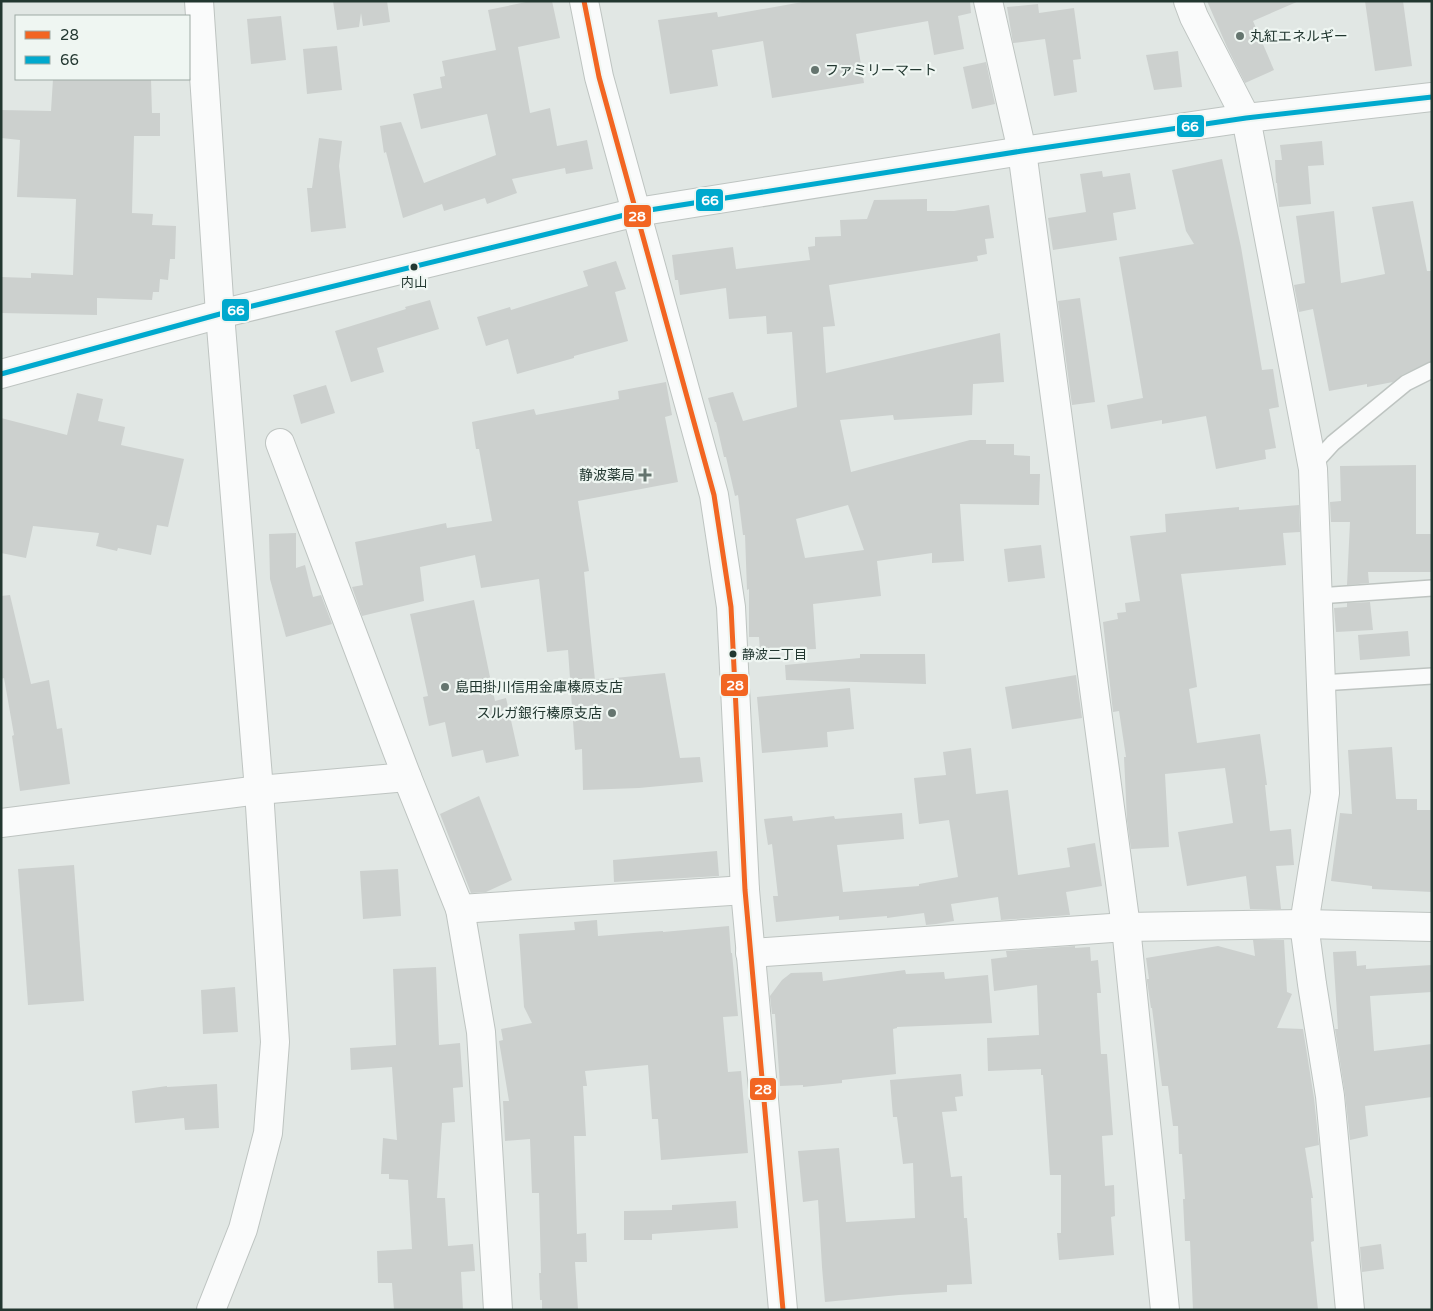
<svg xmlns="http://www.w3.org/2000/svg" width="1433" height="1311" font-family="'Varela Round','Noto Sans JP',sans-serif">
<style>
.building{fill:#ccd0ce;fill-rule:evenodd}
.lines{fill:none;stroke-linecap:round;stroke-linejoin:round}
.service-casing{stroke:#bec4c1;stroke-width:18}
.minor-casing{stroke:#bec4c1;stroke-width:30}
.tertiary-casing{stroke:#bec4c1;stroke-width:30}
.secondary-casing{stroke:#bec4c1;stroke-width:30}
.service{stroke:#fafbfb;stroke-width:15}
.minor{stroke:#fafbfb;stroke-width:28}
.tertiary{stroke:#fafbfb;stroke-width:28}
.secondary{stroke:#fafbfb;stroke-width:28}
.bus-1-casing{stroke:#eff6f2;stroke-width:9}
.bus-2-casing{stroke:#eff6f2;stroke-width:9}
.bus-1{stroke:#f26522;stroke-width:5}
.bus-2{stroke:#00a9ce;stroke-width:5}
.poi-dot{fill:#65756f;stroke:#eff6f2;stroke-width:2}
.bus-dot{fill:#223730;stroke:#eff6f2;stroke-width:2}
.labels{text-anchor:middle;stroke-width:4.5;stroke-linejoin:round;paint-order:stroke}
.bus-label{font-size:13px;fill:#223730;stroke:#eff6f2}
.poi-label{font-size:14px;fill:#223730;stroke:#eff6f2;text-anchor:start}
.line-badge{stroke:#eff6f2;stroke-width:2}
.badge-label{font-size:14px;text-anchor:middle;font-weight:bold;fill:#fff}
</style>
<rect width="100%" height="100%" fill="#e1e7e4"/>
<!-- building -->
<g class="building">
<path d="M333,1h54l3,21 -27,4 -2,-13 -2,14 -22,3z"/>
<path d="M531,1h21l8,37 -42,9 12,66 20,-5 7,38 30,-6 6,29 -27,5 -1,-6 -53,11 5,14 -30,11 -2,-6 -41,13 -2,-7 -39,14 -17,-66 -2,1 -4,-27 21,-4 23,61 72,-28 -9,-41 -66,15 -8,-35 29,-6 -2,-11 5,-1 -3,-15 54,-11 -8,-40z"/>
<path d="M808,1h162l1,12 -13,3 6,33 -30,6 -6,-34 -72,13 8,49 -92,15 -9,-57 -51,9 6,36 -48,8 -12,-74 59,-8 1,5z"/>
<path d="M1207,1h92l-46,20 21,49 -29,13 -18,-36z"/>
<path d="M1365,1h38l9,65 -37,5z"/>
<path d="M1038,4l1,9 35,-5 7,51 -8,1 4,32 -23,4 -9,-57 -32,4 -6,-36z"/>
<path d="M281,16l5,44 -35,4 -4,-45z"/>
<path d="M337,46l5,44 -35,4 -4,-45z"/>
<path d="M1178,51l4,36 -28,3 -8,-35z"/>
<path d="M986,62l9,42 -23,5 -9,-42z"/>
<path d="M53,79h98l1,34h8v23h-26l-2,77 21,1 -1,11 24,1 -1,33h-5l-2,21 -8,-1 -1,13h-6l-1,8 -55,-2v17l-96,-2v-36l30,1v-5l42,2 3,-76 -59,-2 3,-57 -19,-2v-28l50,1z"/>
<path d="M319,138l23,3 -3,25 7,62 -35,4 -4,-44h5z"/>
<path d="M1322,141l2,24 -16,1 3,38 -32,3 -2,-24h-1l-1,-23h7l-2,-15z"/>
<path d="M1222,159l19,88 21,123 11,-1 6,38 -10,2 7,39 -11,2 1,9 -50,10 -10,-53 -44,8v-4l-51,9 -4,-24 36,-7 -24,-141 75,-13 -8,-13 -14,-61z"/>
<path d="M1102,171l1,6 27,-4 6,36 -23,4 4,27 -64,10 -5,-32 38,-6 -6,-38z"/>
<path d="M927,199v12h27l35,-6 5,33 -9,1 2,15 -10,2 1,5 -149,24 6,41 -12,1 3,46 174,-40 4,49 -31,2 -1,31 -78,5 -1,-5 -53,5 11,52 119,-32h16v4h28v11l16,1v18h10l-1,31 -79,-1 4,57 -32,2v-10l-55,8 4,35 -68,8 3,45 -56,2 -1,-14h-10v-48l-2,1 -2,-55h-2l-5,-40 -3,1 -9,-39h-2l-8,-35h-1l-7,-24 25,-6 10,29 54,-14 -5,-75 -25,2 -1,-18 -37,3 -3,-31 -46,7 -2,-15h-3l-3,-25 61,-8 3,22 74,-9 -2,-13 7,-1v-9l26,-1 -1,-16 27,-1 7,-19zM848,505l16,45 -59,8 -9,-39z"/>
<path d="M1413,201l14,70h5v90l-30,14 -9,7 -26,5v-3l-38,7 -16,-82 -14,3 -5,-27 11,-2 -9,-67 38,-5 7,72 44,-9 -13,-67z"/>
<path d="M616,261l10,28 -11,3 13,49 -54,15v2l-57,16 -9,-35 -22,7 -9,-29 33,-10 1,3 77,-24 -5,-15z"/>
<path d="M1080,298l15,104 -23,3 -14,-104z"/>
<path d="M430,300l9,29 -62,19 7,24 -33,10 -16,-51 71,-22 -1,-2z"/>
<path d="M666,382l6,33 -7,2 13,65 -100,19 11,70 -5,1 11,108 70,-7 15,85 20,-1 3,25 -64,6 -56,2 -1,-41 -7,1 -7,-100 -21,2 -8,-73 -58,9 -6,-33 -55,12 4,34 -62,15 -10,-29 11,-2 -8,-43 91,-19 1,5 45,-7 -13,-72h-3l-4,-27 62,-13 2,6 83,-16 -1,-8z"/>
<path d="M326,385l9,28 -34,11 -8,-29z"/>
<path d="M77,393l26,6 -5,22 27,6 -4,18 63,14 -16,68 -11,-2 -6,30 -33,-7 -1,3 -21,-5 3,-13 -66,-7 -7,32 -25,-5v-135l66,17z"/>
<path d="M1416,465v69h16v38h-64l1,11 -22,2 3,-63h-19l-1,-20 11,-1 -1,-35z"/>
<path d="M1299,505l1,27 -17,1 3,32 -105,9 16,113 -8,2 8,54 63,-9 7,51h-2l5,46 21,-2 3,36 -18,1 5,43h-31l-4,-33 -59,10 -9,-54 55,-9 -8,-55 -60,6 4,73 -38,2 -4,-29 -3,-63h2l-7,-46 -6,1 -10,-90 15,-3 -1,-6 9,-1 -1,-9 15,-2 -10,-65 36,-4 -1,-18 74,-7v3z"/>
<path d="M296,533v35l9,-3 8,32 8,-2 11,29 -46,13 -16,-58 -1,-45z"/>
<path d="M1041,545l4,33 -37,4 -4,-33z"/>
<path d="M10,595l21,89 18,-4 8,49 5,-1 8,56 -50,7 -8,-55 2,-1 -10,-57 -3,1v-83z"/>
<path d="M474,600l21,101 11,-3 13,58 -33,7 -3,-13 -31,7 -7,-35 -16,4 -6,-29 5,-1 -18,-82z"/>
<path d="M1370,602l3,28 -37,2 -2,-24 13,-1v-4z"/>
<path d="M1408,631l2,25 -50,4 -2,-25z"/>
<path d="M860,654h65l1,30 -140,-4 -1,-15 75,-7z"/>
<path d="M1076,675l6,43 -70,11 -7,-42z"/>
<path d="M850,688l4,41 -27,3 1,15 -66,6 -5,-56z"/>
<path d="M1392,747l4,52h21v11h15v82l-60,-3v-3l-41,-5 9,-68 12,1 -4,-64z"/>
<path d="M971,748l5,46 32,-4 10,85 52,-8 -3,-19 28,-5 7,43 -36,6 4,23 -69,5 -3,-23 -47,7 3,17 -18,3 -10,1 -2,-12 -37,5v-2l-48,4v-4l-63,6 -3,-26h5l-6,-52 -4,1 -4,-26 28,-3 1,5 41,-5 1,3 67,-6 2,26 -67,6 6,47 76,-6v-2l39,-7 -9,-57 -30,4 -5,-46 32,-3 -3,-23z"/>
<path d="M479,796l33,84 -26,12 -15,1 -31,-79z"/>
<path d="M717,851l2,25 -105,6 -1,-22z"/>
<path d="M74,865l10,136 -56,4 -10,-136z"/>
<path d="M398,869l3,47 -38,3 -3,-48z"/>
<path d="M597,920l1,16 36,-3 29,-2v1l66,-6 2,27h1l6,63 -15,1 5,55 13,-1 7,82 -87,7 -3,-41h-6l-4,-54 -63,6 2,15h-4l3,50h-12l3,98 9,-1 1,29h-12l3,48h-36v-10h-2l-1,-27h2l-2,-80h-7l-2,-54 -25,2 -2,-40h6l-10,-60 4,-1 -2,-11 31,-6 -8,-16 -5,-73 56,-4 -1,-8z"/>
<path d="M1253,940h31l3,52 5,2 -15,34 26,1 11,69 5,47 -14,3 8,50h-2l3,43 -3,1 7,68h-125l-3,-69h-5l-2,-42h2l-3,-45h-3l-1,-28h-5l-5,-40h-6l-10,-78h-1l-4,-27v-2h2l-3,-21 72,-12 37,10z"/>
<path d="M1075,946v2l15,-1 1,14 7,-1 3,33h-4l4,61h6l6,81 -11,1 3,50 9,-1 1,31 -4,1 3,38 -55,5 -2,-27h4v-58h-11l-7,-100h-2v-6l-53,2 -1,-33 52,-3 -2,-50 -43,6 -3,-32 16,-2 -1,-6z"/>
<path d="M1356,951l1,15 9,-1v4l66,-4v27l-62,4 4,55 58,-7v53l-67,9 3,30 -18,4 -5,-46 -10,-65h3l-5,-77z"/>
<path d="M436,967l3,78 21,-2 3,44 -10,1 2,34 -13,1 -5,75h8l3,48 25,-2 2,27 -14,1 2,38h-69l-2,-27h-14l-1,-32 35,-2 -4,-69 -19,-1v-5h-8l2,-36 14,2 -5,-73 -41,3 -1,-22 46,-3 -3,-76z"/>
<path d="M905,970l1,4 38,-2 1,7 43,-4 4,48 -95,4v1l-4,1 3,45 -54,6v3l-39,4v-2l-23,1 -5,-72h-3l-2,-18 12,-16 9,-7 31,-1 1,9z"/>
<path d="M235,987l3,45 -35,2 -2,-44z"/>
<path d="M961,1074l2,22 -8,1 2,14 -15,1 9,65 11,-1 2,42h3l5,66 -25,1v7l-48,3 -74,7 -3,-35 -4,-67 -15,2 -5,-51 41,-3 7,74 69,-4 -2,-55 -10,1 -6,-47h-4l-3,-37z"/>
<path d="M217,1084l2,44 -34,2 -1,-12 -49,5 -3,-32 35,-5v1z"/>
<path d="M736,1201l2,27 -86,6v6h-28v-29l48,-1v-5z"/>
<path d="M1381,1244l3,25 -22,3 -2,-25z"/>
</g>
<g class="lines">
<defs>
<g id="service">
<path d="M1312,466l21,-23 73,-60 26,-13"/>
<path d="M1318,596l114,-8"/>
<path d="M1321,683l111,-7"/>
</g>
<g id="minor">
<path d="M584,1l15,76 115,418 17,112 14,283 38,420"/>
<path d="M988,1l34,150 104,776 39,383"/>
<path d="M1188,1l6,16 52,101 67,351 12,324 -21,131 8,60 18,112 20,214"/>
<path d="M280,443l127,334 53,132 21,123 17,278"/>
<path d="M1,823l258,-33 148,-13"/>
<path d="M460,909l285,-19"/>
<path d="M750,953l376,-26 178,-3 128,3"/>
</g>
<path id="tertiary" d="M199,1l21,313 39,476 16,252 -7,91 -25,96 -32,81"/>
<path id="secondary" d="M1,374l219,-60 417,-102 385,-61 224,-33 186,-21"/>
</defs>
<!-- service casing -->
<use href="#service" class="service-casing"/>
<!-- minor casing -->
<use href="#minor" class="minor-casing"/>
<!-- tertiary casing -->
<use href="#tertiary" class="tertiary-casing"/>
<!-- secondary casing -->
<use href="#secondary" class="secondary-casing"/>
<!-- service -->
<use href="#service" class="service"/>
<!-- minor -->
<use href="#minor" class="minor"/>
<!-- tertiary -->
<use href="#tertiary" class="tertiary"/>
<!-- secondary -->
<use href="#secondary" class="secondary"/>
<defs>
<path id="bus-1" d="M584,1l15,76 115,418 17,112 14,283 38,420"/>
<path id="bus-2" d="M1,374l219,-60 417,-102 385,-61 224,-33 186,-21"/>
</defs>
<!-- bus-1 casing -->
<use href="#bus-1" class="bus-1-casing"/>
<!-- bus-2 casing -->
<use href="#bus-2" class="bus-2-casing"/>
<!-- bus-1 -->
<use href="#bus-1" class="bus-1"/>
<!-- bus-2 -->
<use href="#bus-2" class="bus-2"/>
</g>
<!-- markers -->
<g class="poi-dot">
<circle cx="1240" cy="36" r="5"/>
<circle cx="815" cy="70" r="5"/>
<path d="M642.5 467.5h5v5h5v5h-5v5h-5v-5h-5v-5h5z"/>
<circle cx="445" cy="687" r="5"/>
<circle cx="612" cy="713" r="5"/>
</g>
<g class="bus-dot">
<circle cx="414" cy="267" r="4.5"/>
<circle cx="733" cy="654" r="4.5"/>
</g>
<g class="labels">
<!-- bus labels -->
<g class="bus-label">
<text x="414" y="287">内山</text>
<text x="742" y="659" text-anchor="start">静波二丁目</text>
</g>
<!-- poi labels -->
<g class="poi-label">
<text x="1250" y="41">丸紅エネルギー</text>
<text x="825" y="75">ファミリーマート</text>
<text x="635" y="480" text-anchor="end">静波薬局</text>
<text x="455" y="692">島田掛川信用金庫榛原支店</text>
<text x="602" y="718" text-anchor="end">スルガ銀行榛原支店</text>
</g>
</g>
<g class="line-badge">
<rect x="1176" y="114" width="29" height="24" rx="5" fill="#00a9ce"/>
<rect x="695" y="188" width="29" height="24" rx="5" fill="#00a9ce"/>
<rect x="623" y="204" width="29" height="24" rx="5" fill="#f26522"/>
<rect x="221" y="298" width="29" height="24" rx="5" fill="#00a9ce"/>
<rect x="720" y="673" width="29" height="24" rx="5" fill="#f26522"/>
<rect x="749" y="1077" width="28" height="24" rx="5" fill="#f26522"/>
</g>
<g class="badge-label">
<text x="1190" y="131">66</text>
<text x="710" y="205">66</text>
<text x="637" y="221">28</text>
<text x="236" y="315">66</text>
<text x="735" y="690">28</text>
<text x="763" y="1094">28</text>
</g>
<!-- border -->
<rect width="1433" height="1311" fill="none" stroke="#223730" stroke-width="5"/>
<!-- legend -->
<rect x="15" y="15" width="175" height="65" fill="#eff6f2" stroke="#9daaa4"/>
<rect x="25" y="31" width="25" height="8" fill="#f26522" stroke="#9daaa4"/>
<text x="60" y="40" font-size="15" fill="#223730">28</text>
<rect x="25" y="56" width="25" height="8" fill="#00a9ce" stroke="#9daaa4"/>
<text x="60" y="65" font-size="15" fill="#223730">66</text>
</svg>
